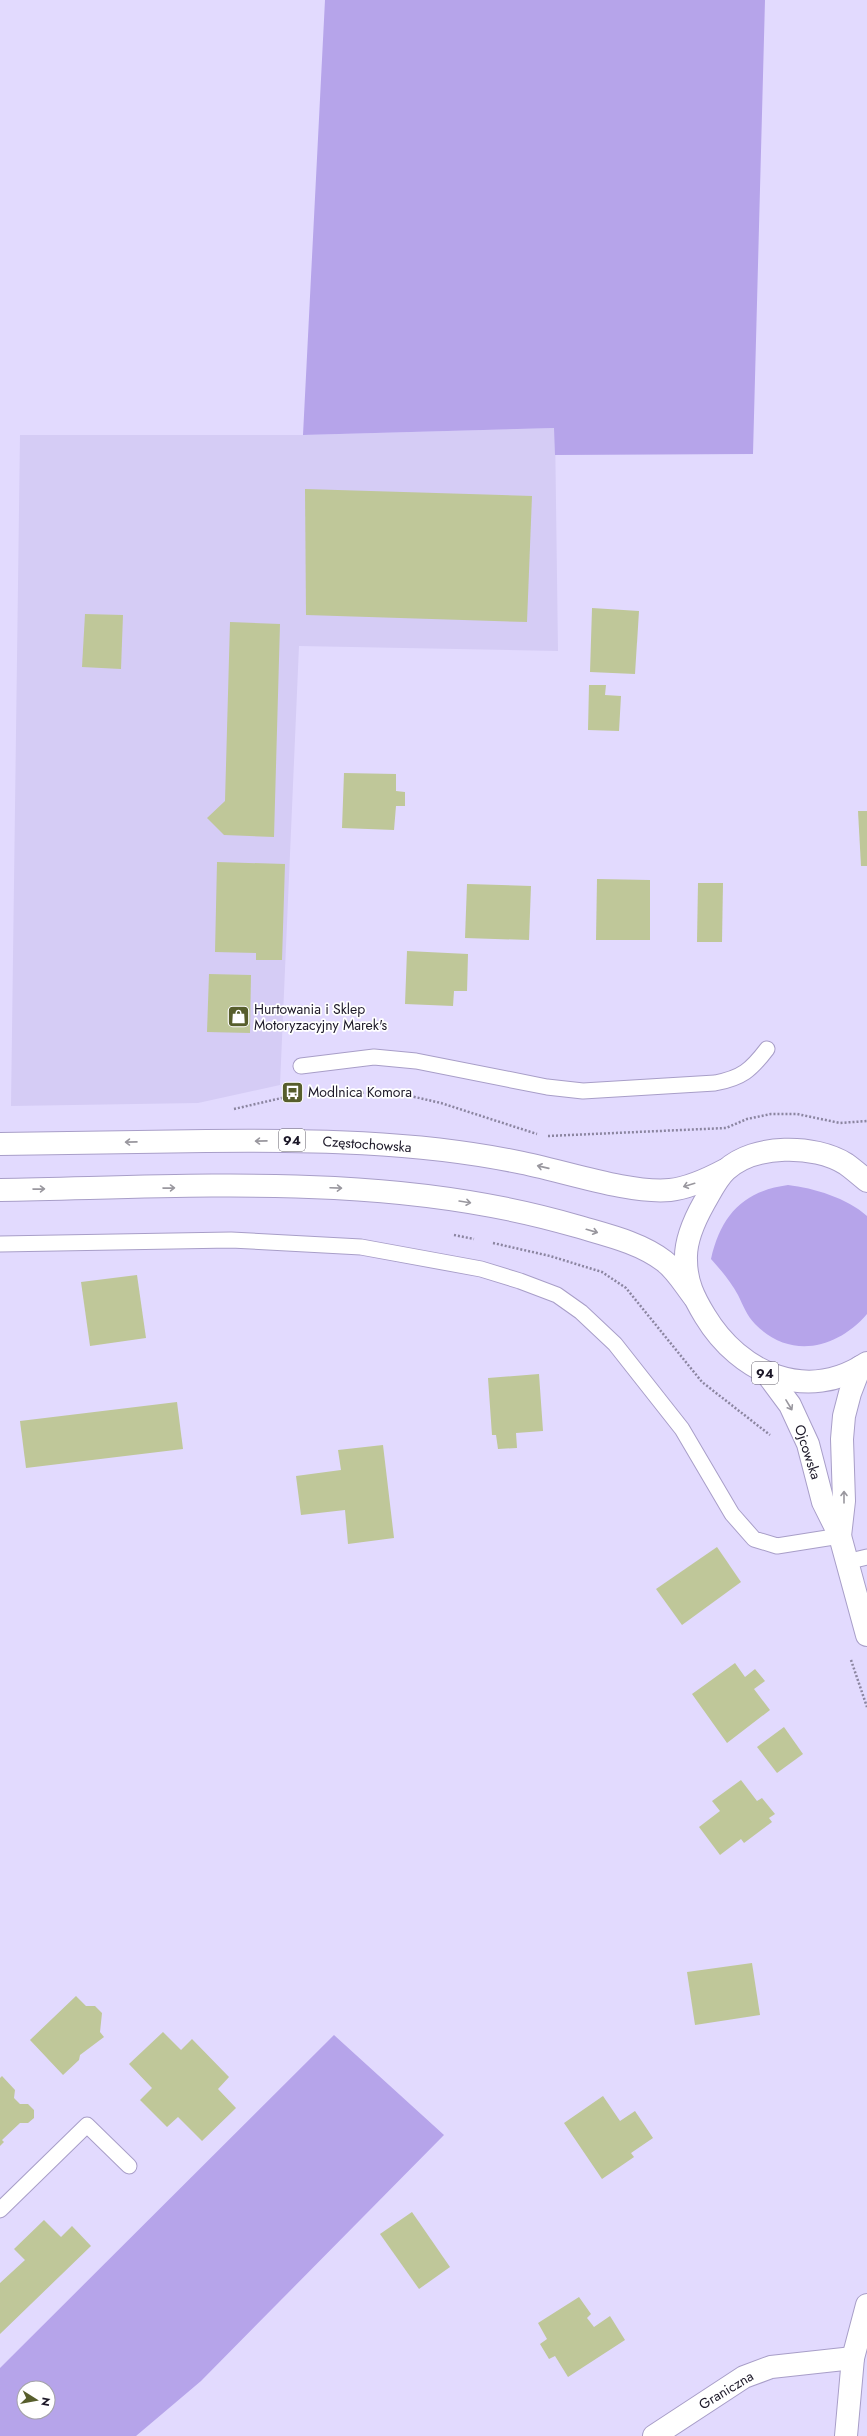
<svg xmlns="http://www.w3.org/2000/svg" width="867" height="2436" font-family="Jost,sans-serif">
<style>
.built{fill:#d5ccf5}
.green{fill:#b6a4ea;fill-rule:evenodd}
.building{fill:#bfc799}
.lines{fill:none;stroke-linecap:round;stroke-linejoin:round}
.service-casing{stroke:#a89ec8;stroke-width:17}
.tertiary-casing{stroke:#a89ec8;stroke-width:24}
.primary-casing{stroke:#a89ec8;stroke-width:24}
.path{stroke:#8b85a0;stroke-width:2.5;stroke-dasharray:2 2;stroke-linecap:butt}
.service{stroke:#fff;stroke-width:15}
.tertiary{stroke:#fff;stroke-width:22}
.primary{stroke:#fff;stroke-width:22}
.oneway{stroke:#99979e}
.labels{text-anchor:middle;stroke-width:3.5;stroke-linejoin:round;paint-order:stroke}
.shield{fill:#fff;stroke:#605d68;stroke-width:1}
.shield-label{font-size:13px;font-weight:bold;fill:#1c1828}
.poi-label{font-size:14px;fill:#1c1828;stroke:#fff;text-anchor:start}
.street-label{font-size:14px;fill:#1c1828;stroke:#fff}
</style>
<rect width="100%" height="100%" fill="#e2dafe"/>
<!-- built -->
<path class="built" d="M555,428l3,223 -259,-5 -19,439 -82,18 -187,3 9,-671h283z"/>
<!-- green -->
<g class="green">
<path d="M325,0h440l-12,454 -198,1 -1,-27 -251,7z"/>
<path d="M788,1185c26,3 59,13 79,31v98c-30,35 -77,46 -112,10 -8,-8 -12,-19 -17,-29 -7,-13 -17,-25 -27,-36 10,-44 32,-68 77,-74z"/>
<path d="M334,2035l110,100 -243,246 -65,55h-136v-68zM24,2388h24v24h-24z"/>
</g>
<!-- building -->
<g class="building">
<path d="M305,489l227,7 -5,126 -221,-7z"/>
<path d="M592,608l47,3 -4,63 -45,-2z"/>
<path d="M85,614l38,1 -2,54 -39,-2z"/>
<path d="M230,622l50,2 -6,213 -50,-2 -17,-17 18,-17z"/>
<path d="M589,685h17l-1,10 16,1 -2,35 -31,-1z"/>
<path d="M344,773l52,1v17l9,1v14h-9l-2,24 -52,-2z"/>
<path d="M858,811h9v55h-6z"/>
<path d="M217,862l68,2 -3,96h-26v-7l-41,-1z"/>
<path d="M597,879l53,1v60h-54z"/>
<path d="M698,883h25l-1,59h-25z"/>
<path d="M467,884l64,2 -2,54 -64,-2z"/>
<path d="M407,951l61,3 -1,37h-13l-1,15 -48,-2z"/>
<path d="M209,974l42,1 -1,58 -43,-1z"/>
<path d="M137,1275l9,63 -56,8 -9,-64z"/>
<path d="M539,1374l4,57 -27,2 1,15 -19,1 -2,-14h-4l-4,-57z"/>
<path d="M177,1402l6,47 -157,19 -6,-47z"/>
<path d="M383,1445l11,93 -46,6 -3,-34 -44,5 -5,-39 45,-6 -3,-20z"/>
<path d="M717,1547l24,35 -59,43 -26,-36z"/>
<path d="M735,1663l10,14 10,-8 10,12 -11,8 16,21 -43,33 -35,-49z"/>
<path d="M784,1727l19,27 -26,19 -20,-26z"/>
<path d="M741,1780l16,21 5,-3 13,16 -6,4 3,4 -28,21 -3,-4 -21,16 -21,-28 21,-16 -8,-10z"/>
<path d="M752,1963l8,52 -65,10 -8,-53z"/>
<path d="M76,1996l10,10h9l7,7 -2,19 4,5 -24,18 -1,5 -16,15 -33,-35z"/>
<path d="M163,2032l18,18 11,-11 37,38 -11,12 18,19 -34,33 -24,-24 -11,10 -27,-27 12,-12 -23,-24z"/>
<path d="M2,2076l13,14 -1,8 6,6h8l6,6v8l-6,5h-8l-18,17 2,2 -4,4v-68z"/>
<path d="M603,2096l17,25 15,-10 18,27 -22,15 3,4 -32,22 -38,-56z"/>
<path d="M412,2212l38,55 -31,22 -39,-55z"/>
<path d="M44,2220l17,17 11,-11 19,20 -91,88v-51l25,-23 -11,-11z"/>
<path d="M579,2297l12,17 -4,4 7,9 16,-11 15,24 -57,37 -13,-21 -6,3 -9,-15 7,-5 -9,-16z"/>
</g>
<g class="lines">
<defs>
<g id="service">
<path d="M301,1066l73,-9 42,4 131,26 36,4 132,-8c27,-5 36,-13 52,-34"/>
<path d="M0,1244l231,-4 130,7 120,22 39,12 37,14 24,17 34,32 67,85 50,85 22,25 23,7 63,-10"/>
<path d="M846,1562l21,-5"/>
<path d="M0,2210l87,-85 42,41"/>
</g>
<g id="tertiary">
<path d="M767,1374l23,31 18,39 15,58 17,34 27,99"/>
<path d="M840,1536l4,-35 -2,-62 2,-23 6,-23 10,-26"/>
<path d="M654,2436l90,-59 27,-10 82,-9"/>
<path d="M846,2436l7,-78 14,-53"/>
</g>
<g id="primary">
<path d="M0,1144c69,-1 138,-2 206,-3 105,-1 209,0 312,21 43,8 111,32 152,28 19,-2 38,-11 55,-20"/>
<path d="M867,1181c-7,-6 -14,-12 -21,-17 -32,-20 -92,-20 -120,6 -9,8 -16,23 -22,33 -9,16 -19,38 -18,57 0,22 8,38 19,56 35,58 102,87 162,47"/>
<path d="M0,1190c192,-3 389,-19 576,36 30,9 63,16 88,35 12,9 20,23 30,36"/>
</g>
</defs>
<!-- service casing -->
<use href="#service" class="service-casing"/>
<!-- tertiary casing -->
<use href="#tertiary" class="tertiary-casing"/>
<!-- primary casing -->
<use href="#primary" class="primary-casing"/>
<!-- path -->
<g class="path">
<path d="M330,1091l76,4 35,8 96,31"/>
<path d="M234,1109l65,-15"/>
<path d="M548,1136l178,-8 21,-9 24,-5h26l43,9 27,-2"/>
<path d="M454,1235l20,4"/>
<path d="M493,1243l57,13 52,16 24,16 76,94 68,53"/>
<path d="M851,1660l16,47"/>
</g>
<!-- service -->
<use href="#service" class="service"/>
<!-- tertiary -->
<use href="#tertiary" class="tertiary"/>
<!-- primary -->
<use href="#primary" class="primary"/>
</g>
<!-- one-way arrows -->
<defs><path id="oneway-shaft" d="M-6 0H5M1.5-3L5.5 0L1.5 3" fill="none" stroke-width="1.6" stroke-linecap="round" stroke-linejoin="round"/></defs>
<g class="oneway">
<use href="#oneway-shaft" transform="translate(261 1141) rotate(179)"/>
<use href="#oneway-shaft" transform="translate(131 1142) rotate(179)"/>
<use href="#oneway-shaft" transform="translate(543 1167) rotate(-167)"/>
<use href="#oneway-shaft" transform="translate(689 1185) rotate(163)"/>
<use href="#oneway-shaft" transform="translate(169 1188) rotate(-1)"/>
<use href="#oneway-shaft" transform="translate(336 1188) rotate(2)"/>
<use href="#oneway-shaft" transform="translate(39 1189) rotate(-1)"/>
<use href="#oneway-shaft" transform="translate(465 1202) rotate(9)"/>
<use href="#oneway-shaft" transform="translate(592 1231) rotate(16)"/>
<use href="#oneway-shaft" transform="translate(789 1405) rotate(59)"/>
<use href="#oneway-shaft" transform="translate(844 1497) rotate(-90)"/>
</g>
<!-- icons -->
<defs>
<symbol id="shop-square" viewBox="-11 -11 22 22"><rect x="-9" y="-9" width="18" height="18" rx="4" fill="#575e2c" stroke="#fff"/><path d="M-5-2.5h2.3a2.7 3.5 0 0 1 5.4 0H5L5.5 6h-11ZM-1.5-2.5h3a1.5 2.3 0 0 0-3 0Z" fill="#fff"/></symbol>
<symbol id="bus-square" viewBox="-11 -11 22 22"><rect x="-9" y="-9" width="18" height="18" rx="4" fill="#575e2c" stroke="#fff"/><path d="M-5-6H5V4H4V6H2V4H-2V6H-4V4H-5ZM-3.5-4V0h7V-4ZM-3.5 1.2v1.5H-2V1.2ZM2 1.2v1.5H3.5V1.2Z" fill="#fff"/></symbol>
</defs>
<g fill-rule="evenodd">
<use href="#shop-square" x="226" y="1004" width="25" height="25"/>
<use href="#bus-square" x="280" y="1080" width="25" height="25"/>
</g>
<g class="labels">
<!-- shield labels -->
<g class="shield">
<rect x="279" y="1129" width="26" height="22" rx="3"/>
<rect x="752" y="1362" width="26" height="22" rx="3"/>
</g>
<g class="shield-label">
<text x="292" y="1145">94</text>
<text x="765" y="1378">94</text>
</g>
<!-- poi labels -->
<g class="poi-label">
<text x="254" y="1014">Hurtowania i Sklep<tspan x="254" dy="16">Motoryzacyjny Marek's</tspan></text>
<text x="308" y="1097">Modlnica Komora</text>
</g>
<!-- street labels -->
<g class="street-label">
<text transform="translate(367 1144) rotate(4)" y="5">Częstochowska</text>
<text transform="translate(808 1452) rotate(72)" y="5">Ojcowska</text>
<text transform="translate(726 2390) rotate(-31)" y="5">Graniczna</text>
</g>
</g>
<!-- north arrow -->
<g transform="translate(36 2400) rotate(101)"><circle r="19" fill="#ffffff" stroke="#a4a3a9"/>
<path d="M0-3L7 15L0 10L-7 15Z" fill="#575e2c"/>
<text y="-6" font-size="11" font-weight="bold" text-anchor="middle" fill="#1c1828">N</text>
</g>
</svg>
